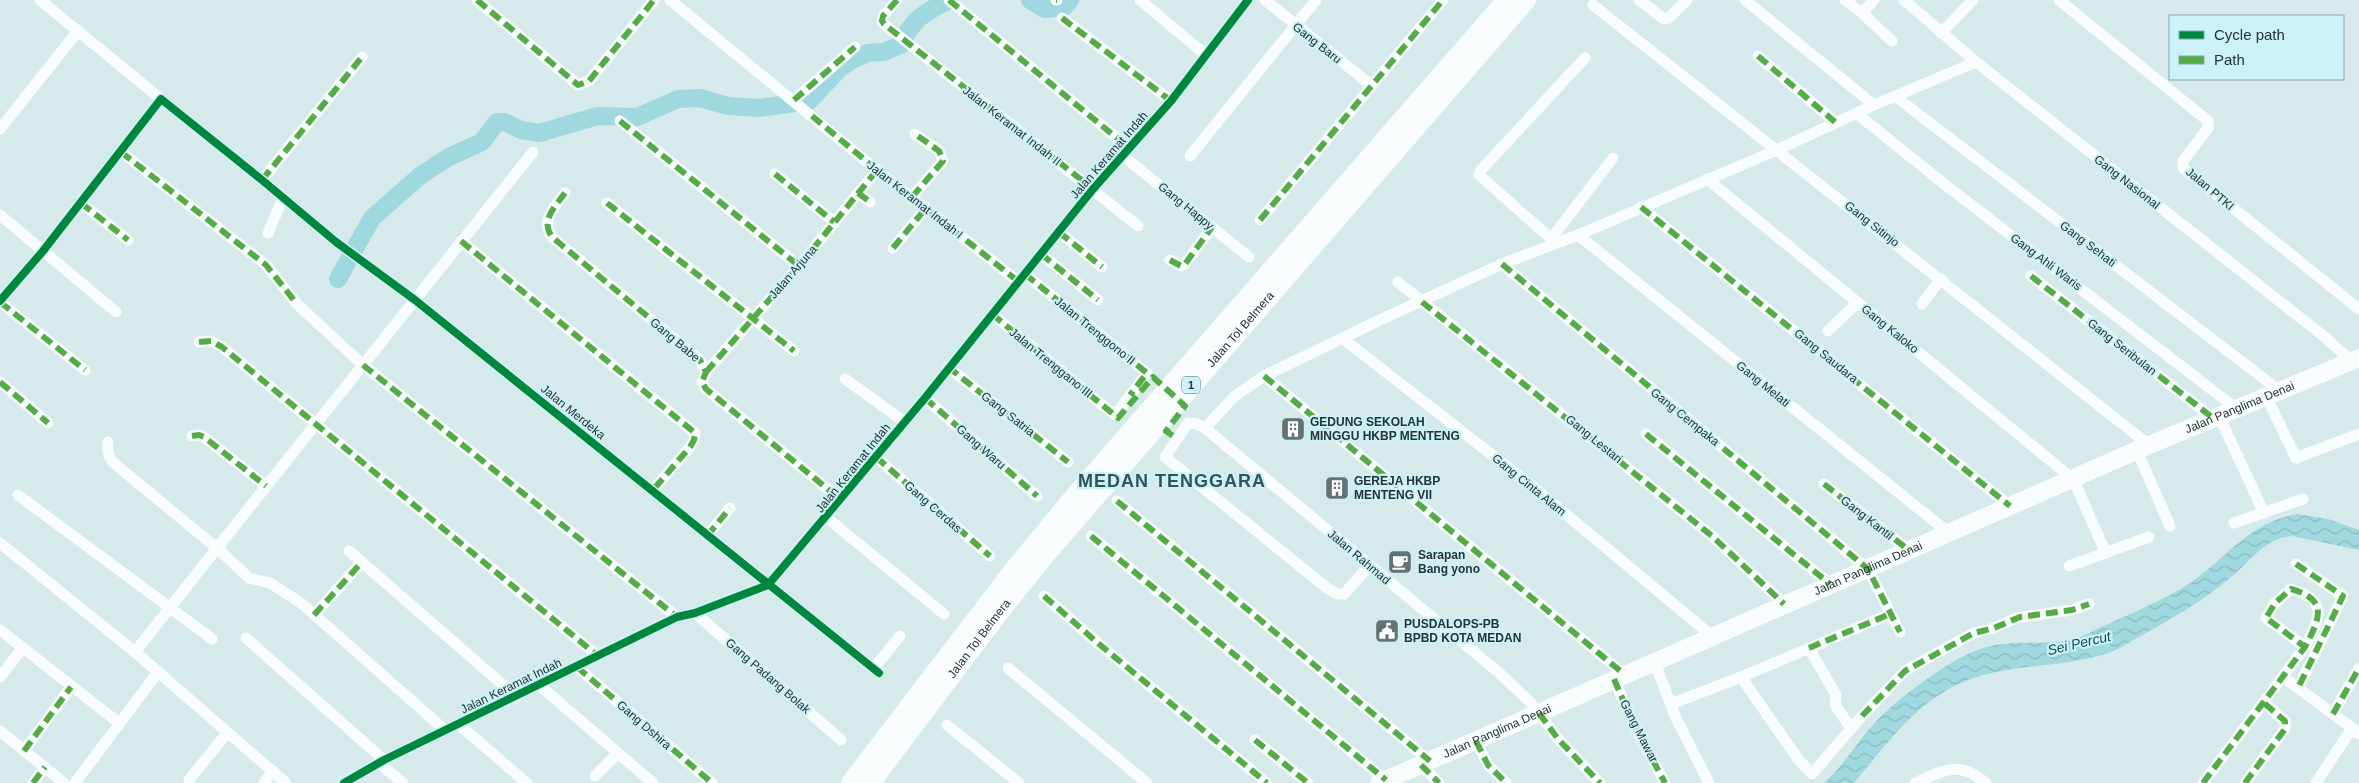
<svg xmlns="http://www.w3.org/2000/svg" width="2359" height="783" font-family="Arial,sans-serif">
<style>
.water{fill:url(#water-waves)}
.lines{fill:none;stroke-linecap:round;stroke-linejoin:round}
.river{stroke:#9fd8df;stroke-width:18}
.minor{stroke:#f9fcfc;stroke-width:11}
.primary{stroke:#f9fcfc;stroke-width:18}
.motorway{stroke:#f9fcfc;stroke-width:20}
.quiet{stroke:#53ac45;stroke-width:6;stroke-dasharray:12 6;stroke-linecap:butt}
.cycleway-casing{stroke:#ccf1f6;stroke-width:11}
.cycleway{stroke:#00873e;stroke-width:8}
.labels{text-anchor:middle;stroke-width:4.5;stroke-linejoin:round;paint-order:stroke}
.shield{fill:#ccf1f6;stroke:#576c6f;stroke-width:1}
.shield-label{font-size:11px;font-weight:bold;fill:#253335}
.street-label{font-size:12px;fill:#253335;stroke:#ccf1f6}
.poi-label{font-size:12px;font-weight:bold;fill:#253335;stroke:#ccf1f6;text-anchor:start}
.water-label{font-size:14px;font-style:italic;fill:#0e4f56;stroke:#ccf1f6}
.district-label{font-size:18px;font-weight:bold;letter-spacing:1px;fill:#325357;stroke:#ccf1f6}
</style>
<defs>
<pattern id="water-waves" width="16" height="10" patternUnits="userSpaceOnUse" patternTransform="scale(1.25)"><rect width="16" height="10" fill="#9fd8df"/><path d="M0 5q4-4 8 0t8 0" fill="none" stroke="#89bac0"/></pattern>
</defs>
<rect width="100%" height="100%" fill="#d6eaec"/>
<!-- water -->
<path class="water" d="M2298,514l30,5 31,11v20l-67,-14c-21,1 -36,17 -50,31 -36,35 -81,57 -124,82 -32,14 -71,15 -105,20 -82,11 -110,56 -159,114h-30c18,-16 31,-37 46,-55 21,-24 49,-44 76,-62 12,-7 24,-14 37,-18 25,-8 50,-4 75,-6 14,-1 27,-7 39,-13 27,-12 57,-25 82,-39 42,-24 68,-69 119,-76z"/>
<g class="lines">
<!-- river -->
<g class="river">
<path d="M1030,0l15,9 19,-2 6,-7"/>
<path d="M338,279l34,-61 49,-43 28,-18 33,-15 15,-20h8l16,8 18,3 59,-17 39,1 41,-18 22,-1 28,8 31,2 50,-7 30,-32 13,-9 16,-7 16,-1 17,-7c10,-25 25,-34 49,-45"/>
</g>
<!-- minor -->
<g class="minor">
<path d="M40,0l121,99"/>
<path d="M477,0l101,85 11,-4 65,-81"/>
<path d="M670,0l207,170 142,112"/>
<path d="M897,0l-14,16 -1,5 2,3 254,202"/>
<path d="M949,0l180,148"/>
<path d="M1056,0h1"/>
<path d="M1140,0l66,55"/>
<path d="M1265,0l106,85"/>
<path d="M1639,0l25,19 5,-1 18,-18"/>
<path d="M1745,0l129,105"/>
<path d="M1845,0l17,13"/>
<path d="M1874,0l-12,13 30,28"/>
<path d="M1904,0l72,62 350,276 25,23"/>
<path d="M2059,0l149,121v7l-25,33v7l176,141"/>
<path d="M1593,5l556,440"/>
<path d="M1062,18l109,83"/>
<path d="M1941,33l32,-33"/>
<path d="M1758,56l77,66"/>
<path d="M1896,97l384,294"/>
<path d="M794,100l61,-53"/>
<path d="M1856,113l92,74 289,222"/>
<path d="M620,121l179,145"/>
<path d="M0,129l78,-98"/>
<path d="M121,152l145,113 31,39 66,61 314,252"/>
<path d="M1123,156l126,101"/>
<path d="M1190,156l126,-156"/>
<path d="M775,174l59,48"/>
<path d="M1707,179l366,300 33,74"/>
<path d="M262,180l100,-123"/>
<path d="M565,193c-10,14 -25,27 -13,44l148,123 6,12 -4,10 4,7 135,111"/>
<path d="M858,193l12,9"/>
<path d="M912,197l31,-36 -4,-10 -24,-17"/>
<path d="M81,203l47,37"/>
<path d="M607,203l187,148"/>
<path d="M1641,207l369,299"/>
<path d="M0,215l116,97"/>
<path d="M1260,220l183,-220"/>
<path d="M1059,232l43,35"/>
<path d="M268,233l15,-35"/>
<path d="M1578,235l371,298"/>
<path d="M1551,239l62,-81"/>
<path d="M461,241l234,192 -1,7 -4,7 -37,43"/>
<path d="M1556,243l-77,-68 2,-5 104,-112"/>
<path d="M893,248l33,-40"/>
<path d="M1041,254l57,46"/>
<path d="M1170,260l11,6 4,-2 27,-37"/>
<path d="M1502,264l366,305 32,63"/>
<path d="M1025,274l122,99 -32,42"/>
<path d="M2031,276l182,142"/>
<path d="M1398,282l314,254 72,68"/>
<path d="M0,301l43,-50 118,-152 101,81 74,62 79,58 464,373"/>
<path d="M0,302l85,68"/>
<path d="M1922,304l19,-25"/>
<path d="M992,314l119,98"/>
<path d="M1828,331l30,-29"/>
<path d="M1342,338l190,148 180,150"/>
<path d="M199,342l12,-1 11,6 376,309"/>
<path d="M948,367l120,95"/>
<path d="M706,372l93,-106 78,-96"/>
<path d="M1264,376l360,298"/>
<path d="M845,379l60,43"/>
<path d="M0,382l48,41"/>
<path d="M2266,396l30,62 63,-24"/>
<path d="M925,398l112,98"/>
<path d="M2219,416l45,97"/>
<path d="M1205,428l30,-32 29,-20 118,-57 120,-55 76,-29 199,-85 97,-45 102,-43"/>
<path d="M1646,434l184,150"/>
<path d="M192,436l7,-1 5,2 62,49"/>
<path d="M108,442c-1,10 0,16 8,23l101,83 316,-396"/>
<path d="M2137,451l33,75"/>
<path d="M876,457l114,99"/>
<path d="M1824,484l86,67"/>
<path d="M18,495l194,144"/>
<path d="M1117,501l313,260"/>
<path d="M827,518l117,96"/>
<path d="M2234,523l69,-24"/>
<path d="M707,536l23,-28"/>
<path d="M1091,536l298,247"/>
<path d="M0,543l135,109 151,131"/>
<path d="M349,551l168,146"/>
<path d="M2296,564l47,32 -45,92"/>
<path d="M1369,566l-25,28h-7l-10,-6 -162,-131 23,-34 9,1 8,4 292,243 34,32 27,36 42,44"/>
<path d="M2069,566l80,-29"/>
<path d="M1044,596l55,48 168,139"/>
<path d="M695,613l146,127"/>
<path d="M314,615l48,-53"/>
<path d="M0,630l119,93"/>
<path d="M246,638l138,122"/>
<path d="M1809,648l27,47 -1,10 16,23"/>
<path d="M135,652l82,-104 32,30 21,5 31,20 144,127"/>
<path d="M1654,661l22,57 33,65"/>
<path d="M577,667l135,116"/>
<path d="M874,668l26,-32"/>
<path d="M1008,668l139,115"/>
<path d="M0,677l22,-28"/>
<path d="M1741,677l57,82 14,15 50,-58 43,-45 10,-6 59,-32 20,-5 22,-10 56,-8 17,-6"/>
<path d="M2283,677l69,51"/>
<path d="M1614,679l19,44 32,60"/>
<path d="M539,685l114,98"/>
<path d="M1671,704l70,-27 149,-63"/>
<path d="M2333,714l26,-46"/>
<path d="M458,724l69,59"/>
<path d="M947,725l72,58"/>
<path d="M0,731l64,52"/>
<path d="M1255,740l53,43"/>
<path d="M1476,741l12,24 18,18"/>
<path d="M24,751l47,-64"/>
<path d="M379,763l24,20"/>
<path d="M1421,765l18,18"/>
<path d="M595,776l23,-23"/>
<path d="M189,780l38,-47"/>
<path d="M33,783l12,-16"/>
<path d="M75,783l83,-111"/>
<path d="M264,783l9,-12"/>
<path d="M344,783l40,-23 293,-143 18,-4 73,-28 157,-187 168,-209 78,-88 77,-101"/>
<path d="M1915,783c30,-13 43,-23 71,0"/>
<path d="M2203,783l102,-136c14,-27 25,-47 -14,-58l-16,14 -9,15 39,29"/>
<path d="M2245,783l40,-54v-8l-21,-18"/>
<path d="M2316,783l36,-55 7,6"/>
</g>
<!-- primary -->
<path class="primary" id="s1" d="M1379,783l770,-338 210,-87"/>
<!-- motorway -->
<g class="motorway">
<path d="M851,783l163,-213 67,-81 426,-489"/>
<path id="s2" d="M870,783l129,-171 45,-56 482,-556"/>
</g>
<!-- quiet -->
<g class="quiet">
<path d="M477,0l101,85 11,-4 65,-81"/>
<path d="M897,0l-14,16 -1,5 2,3 209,165"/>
<path d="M949,0l180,148"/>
<path d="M1056,0h1"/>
<path d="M1062,18l109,83"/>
<path d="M1758,56l77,66"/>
<path d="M794,100l61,-53"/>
<path d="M812,116l65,54 142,112"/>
<path d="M620,121l179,145"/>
<path d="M121,152l145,113 31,39"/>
<path d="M775,174l59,48"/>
<path d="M262,180l100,-123"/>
<path d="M565,193c-10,14 -25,27 -13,44l148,123 6,12 -4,10 4,7 135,111"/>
<path d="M858,193l12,9"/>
<path d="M912,197l31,-36 -4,-10 -24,-17"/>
<path d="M81,203l47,37"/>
<path d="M607,203l187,148"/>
<path d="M1641,207l369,299"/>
<path d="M1260,220l183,-220"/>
<path d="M1059,232l43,35"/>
<path d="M461,241l234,192 -1,7 -4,7 -37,43"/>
<path d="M893,248l33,-40"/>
<path d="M1041,254l57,46"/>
<path d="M1170,260l11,6 4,-2 27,-37"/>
<path d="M1502,264l366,305 32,63"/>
<path d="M1025,274l122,99 -17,22"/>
<path d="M2031,276l182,142"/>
<path d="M0,302l85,68"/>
<path d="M1422,302l290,234 72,68"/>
<path d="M992,314l126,104 35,-41 32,29 -19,25 10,7"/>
<path d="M199,342l12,-1 11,6 376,309"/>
<path d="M363,365l314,252"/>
<path d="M948,367l120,95"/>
<path d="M706,372l93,-106 78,-96"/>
<path d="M1264,376l360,298"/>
<path d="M0,382l48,41"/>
<path d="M925,398l112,98"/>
<path d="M1646,434l184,150"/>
<path d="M192,436l7,-1 5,2 62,49"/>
<path d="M876,457l114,99"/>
<path d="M1824,484l86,67"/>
<path d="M1117,501l313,260"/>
<path d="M707,536l23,-28"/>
<path d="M1091,536l295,244"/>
<path d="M2296,564l47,32 -45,92"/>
<path d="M1044,596l55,48 168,139"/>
<path d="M314,615l48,-53"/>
<path d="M1809,648l81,-34"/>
<path d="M577,667l135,116"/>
<path d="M1614,679l19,44 32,60"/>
<path d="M1539,713l19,26 42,44"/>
<path d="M2333,714l26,-46"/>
<path d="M1862,716l43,-45 69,-38 20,-5 26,-11 52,-7 17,-6"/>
<path d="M1255,740l53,43"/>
<path d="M1476,741l12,24 18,18"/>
<path d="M24,751l47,-64"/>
<path d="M1421,765l18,18"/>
<path d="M33,783l12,-16"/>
<path d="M2203,783l102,-136c14,-27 25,-47 -14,-58l-16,14 -9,15 39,29"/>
<path d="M2245,783l40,-54v-8l-21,-18"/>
</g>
<defs>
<g id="cycleway">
<path d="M0,301l43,-50 118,-152 101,81 74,62 79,58 464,373"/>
<path d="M344,783l40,-23 293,-143 18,-4 73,-28 157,-187 168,-209 78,-88 77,-101"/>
</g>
</defs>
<!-- cycleway casing -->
<use href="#cycleway" class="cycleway-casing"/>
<!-- cycleway -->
<use href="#cycleway" class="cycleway"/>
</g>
<!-- icons -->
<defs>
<symbol id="building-square" viewBox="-11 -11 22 22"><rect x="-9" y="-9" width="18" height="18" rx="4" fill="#637375" stroke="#ccf1f6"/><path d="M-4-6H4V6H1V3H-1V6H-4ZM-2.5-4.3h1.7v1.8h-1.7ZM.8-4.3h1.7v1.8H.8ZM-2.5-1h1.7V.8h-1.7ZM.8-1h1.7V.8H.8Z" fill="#fff"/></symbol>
<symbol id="cafe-square" viewBox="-11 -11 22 22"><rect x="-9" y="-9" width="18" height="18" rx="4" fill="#637375" stroke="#ccf1f6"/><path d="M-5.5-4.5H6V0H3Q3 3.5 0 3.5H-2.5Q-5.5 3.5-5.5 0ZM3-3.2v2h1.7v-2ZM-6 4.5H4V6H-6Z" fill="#fff"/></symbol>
<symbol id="civic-square" viewBox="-11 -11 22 22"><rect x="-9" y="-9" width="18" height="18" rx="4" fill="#637375" stroke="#ccf1f6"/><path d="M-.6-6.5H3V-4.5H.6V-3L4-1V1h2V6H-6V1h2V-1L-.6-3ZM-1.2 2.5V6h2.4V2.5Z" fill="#fff"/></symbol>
</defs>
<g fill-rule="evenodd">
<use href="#building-square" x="1279" y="415" width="28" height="28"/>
<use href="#building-square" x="1323" y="474" width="28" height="28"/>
<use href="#cafe-square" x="1386" y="548" width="28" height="28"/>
<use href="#civic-square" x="1373" y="617" width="28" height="28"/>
</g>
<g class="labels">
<!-- shield labels -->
<rect class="shield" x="1182" y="376.5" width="18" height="17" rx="4"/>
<g class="shield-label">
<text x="1191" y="389">1</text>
</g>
<!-- street labels -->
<g class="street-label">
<text transform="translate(1317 43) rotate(38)" y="4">Gang Baru</text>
<text transform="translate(1012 126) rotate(38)" y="4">Jalan Keramat Indah II</text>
<text transform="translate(1109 155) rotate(-49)" y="4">Jalan Keramat Indah</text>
<text transform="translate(2127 182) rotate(38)" y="4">Gang Nasional</text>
<text transform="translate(2210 189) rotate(40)" y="4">Jalan PTKI</text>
<text transform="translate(915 200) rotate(38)" y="4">Jalan Keramat Indah I</text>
<text transform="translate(1186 206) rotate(39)" y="4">Gang Happy</text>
<text transform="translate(1872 224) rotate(38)" y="4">Gang Sitinjo</text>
<text transform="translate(2088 244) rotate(37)" y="4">Gang Sehati</text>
<text transform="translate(2046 262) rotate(37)" y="4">Gang Ahli Waris</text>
<text transform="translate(793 272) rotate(-49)" y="4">Jalan Arjuna</text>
<text dy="4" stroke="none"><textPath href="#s2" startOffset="586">Jalan Tol Belmera</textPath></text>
<text transform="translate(1890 329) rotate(39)" y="4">Gang Kaloko</text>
<text transform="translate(1095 331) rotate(39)" y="4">Jalan Trenggono II</text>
<text transform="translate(675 340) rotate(40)" y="4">Gang Babe</text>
<text transform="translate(2122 347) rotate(38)" y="4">Gang Seribulan</text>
<text transform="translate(1826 356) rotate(39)" y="4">Gang Saudara</text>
<text transform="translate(1051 363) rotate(39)" y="4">Jalan Trenggano III</text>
<text transform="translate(1763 384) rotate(39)" y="4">Gang Melati</text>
<text dy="4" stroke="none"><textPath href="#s1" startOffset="939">Jalan Panglima Denai</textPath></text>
<text transform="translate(573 412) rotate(39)" y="4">Jalan Merdeka</text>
<text transform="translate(1008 414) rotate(38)" y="4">Gang Satria</text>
<text transform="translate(1685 417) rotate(39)" y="4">Gang Cempaka</text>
<text transform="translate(1594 439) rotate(39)" y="4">Gang Lestari</text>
<text transform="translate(981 447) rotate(41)" y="4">Gang Waru</text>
<text transform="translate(853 468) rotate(-51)" y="4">Jalan Keramat Indah</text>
<text transform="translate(1529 485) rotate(39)" y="4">Gang Cinta Alam</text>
<text transform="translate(933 507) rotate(41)" y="4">Gang Cerdas</text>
<text transform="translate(1867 518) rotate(38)" y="4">Gang Kantil</text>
<text transform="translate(1359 557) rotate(40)" y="4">Jalan Rahmad</text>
<text dy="4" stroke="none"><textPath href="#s1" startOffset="534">Jalan Panglima Denai</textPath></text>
<text dy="4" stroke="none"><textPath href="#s2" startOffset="181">Jalan Tol Belmera</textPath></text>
<text transform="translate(768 676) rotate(41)" y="4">Gang Padang Bolak</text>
<text transform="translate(511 686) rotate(-26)" y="4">Jalan Keramat Indah</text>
<text transform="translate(644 725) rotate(41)" y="4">Gang Dshira</text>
<text dy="4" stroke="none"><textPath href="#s1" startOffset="129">Jalan Panglima Denai</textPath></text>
<text transform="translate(1639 731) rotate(63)" y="4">Gang Mawar</text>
</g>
<!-- poi labels -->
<g class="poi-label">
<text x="1310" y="426">GEDUNG SEKOLAH<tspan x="1310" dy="14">MINGGU HKBP MENTENG</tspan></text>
<text x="1354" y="485">GEREJA HKBP<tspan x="1354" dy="14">MENTENG VII</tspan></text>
<text x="1418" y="559">Sarapan<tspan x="1418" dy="14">Bang yono</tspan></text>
<text x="1404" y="628">PUSDALOPS-PB<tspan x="1404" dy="14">BPBD KOTA MEDAN</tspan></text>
</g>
<!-- water labels -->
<g class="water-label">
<text transform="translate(2079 643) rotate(-13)" y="5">Sei Percut</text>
</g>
<!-- district labels -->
<g class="district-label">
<text x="1172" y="487">MEDAN TENGGARA</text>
</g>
</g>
<!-- legend -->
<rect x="2169" y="15" width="175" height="65" fill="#ccf1f6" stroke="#89a5a9"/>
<rect x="2179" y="31" width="25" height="8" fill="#00873e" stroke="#89a5a9"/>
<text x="2214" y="40" font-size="15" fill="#253335">Cycle path</text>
<rect x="2179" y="56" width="25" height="8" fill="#53ac45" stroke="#89a5a9"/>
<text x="2214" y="65" font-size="15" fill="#253335">Path</text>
</svg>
